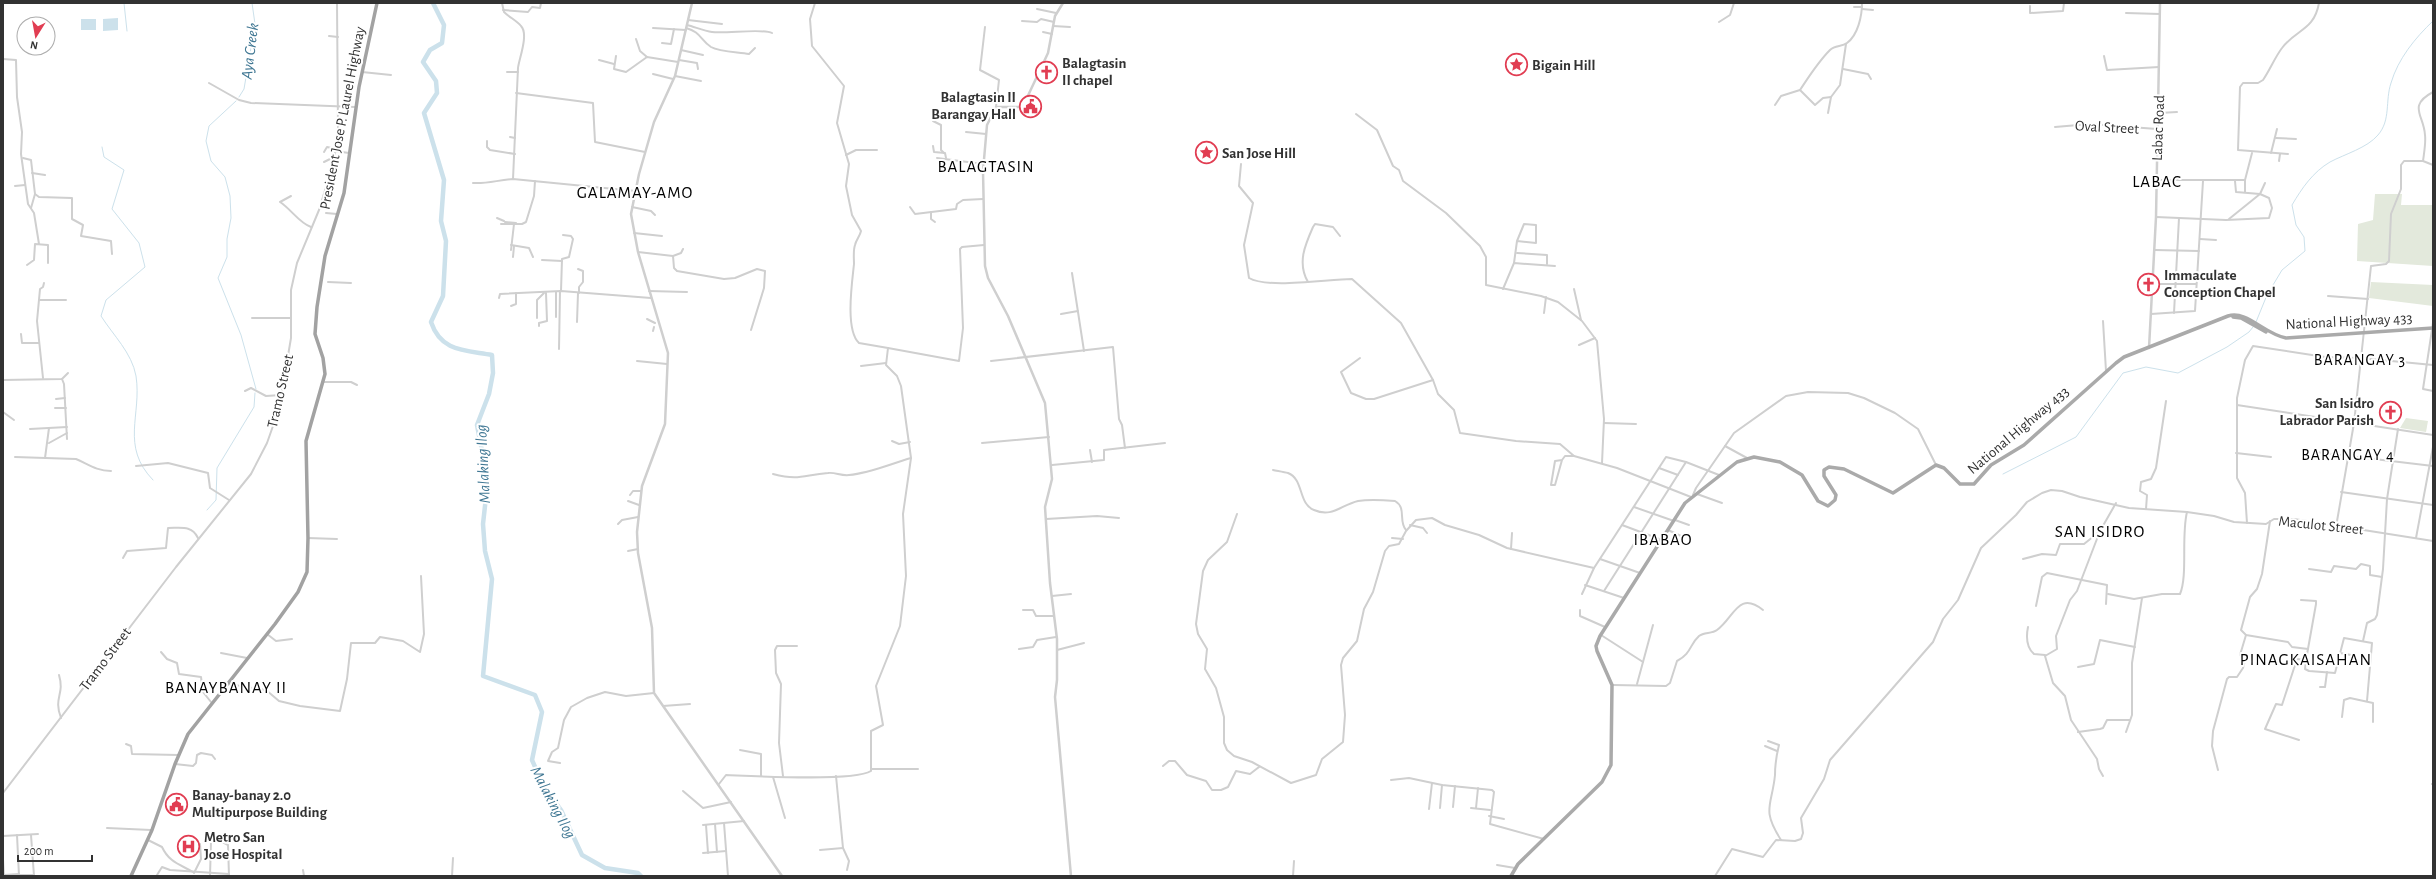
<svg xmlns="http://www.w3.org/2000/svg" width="2436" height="879" font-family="'Alegreya Sans',sans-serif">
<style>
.green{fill:#e3e9dc}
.water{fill:#cce1eb}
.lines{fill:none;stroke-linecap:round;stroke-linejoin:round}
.stream{stroke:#cce1eb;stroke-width:1}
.river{stroke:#cce1eb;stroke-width:4.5}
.minor{stroke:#cfcfcf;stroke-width:2}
.tertiary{stroke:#cfcfcf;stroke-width:2.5}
.primary{stroke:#aaa;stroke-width:3.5}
.trunk{stroke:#a2a2a2;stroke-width:3.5}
.labels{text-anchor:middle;stroke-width:4;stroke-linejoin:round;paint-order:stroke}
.poi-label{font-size:15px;font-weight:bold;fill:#323232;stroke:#fff;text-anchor:start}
.street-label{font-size:15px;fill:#323232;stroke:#fff}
.water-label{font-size:16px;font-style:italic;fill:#417894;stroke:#fff}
.neighbourhood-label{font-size:16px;letter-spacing:1px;fill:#000;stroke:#fff}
.quarter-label{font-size:17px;letter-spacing:1px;fill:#000;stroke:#fff}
</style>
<rect width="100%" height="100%" fill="#fff"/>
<!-- green -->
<g class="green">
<path d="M2375,194h27l-1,11h32v61l-76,-5 1,-37 15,-4z"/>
<path d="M2371,282l62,3v21l-64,-8z"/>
<path d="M2406,418l22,3 -2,11 -26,-4z"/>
</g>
<!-- water -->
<g class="water">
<path d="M118,18v12l-15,1v-12z"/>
<rect x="81" y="19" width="15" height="11"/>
</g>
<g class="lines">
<!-- stream -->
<g class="stream">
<path d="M124,3l3,28"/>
<path d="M239,97l5,-8 11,-65 -3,-21"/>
<path d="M236,101l-27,25 -3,15 5,20 14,16 5,19 1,22 -4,21v18l-9,21 23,57 15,54"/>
<path d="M102,147l2,10 20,13 -12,39 27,34 6,24 -39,33 -5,16c12,19 31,37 35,60 6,39 -16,70 17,104"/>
<path d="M2256,322l11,-27 15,-25 23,-19 -1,-14 -8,-12 -4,-20c10,-17 21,-33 38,-43 15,-8 37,-14 48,-27 13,-15 7,-34 13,-52 7,-24 24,-45 42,-62"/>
<path d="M2003,474l73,-37 47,-64 23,-6 32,6 49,-26 22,-15 4,-5"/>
<path d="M207,510l9,-10 1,-32 37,-61 1,-14"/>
</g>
<!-- river -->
<path class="river" d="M433,3l11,22 -2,18 -12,7 -7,12 13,19 1,12 -13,20 20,67 -3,41 5,20 -3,55 -12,26c10,30 34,28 61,33l1,18 -4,21 -12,31 8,41 1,31 -3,27 2,27 7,28 -9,97 52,19 7,17 -10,48 12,27 17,23 21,45 23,13 33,5 3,3"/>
<!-- minor -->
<g class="minor">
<path d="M502,3l2,9c5,5 13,9 17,14 8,8 -2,33 -3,42l-5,111"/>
<path d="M2030,6v7l33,-2 1,-8"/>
<path d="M1854,7h8"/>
<path d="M1037,9l19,4"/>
<path d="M1862,9l11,1"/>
<path d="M503,10l25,2 4,-5 8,1 1,-5"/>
<path d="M2126,13l34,1"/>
<path d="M688,20l34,4"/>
<path d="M1022,21l15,1 4,-3 13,3"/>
<path d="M1719,22l11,-7 4,-12"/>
<path d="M687,25c8,2 17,6 25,7 13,2 51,-4 60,1"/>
<path d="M1053,26l17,1"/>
<path d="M985,27l-5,43 19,10 -3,27"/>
<path d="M653,28l33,2"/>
<path d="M686,28c15,4 14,12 25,19 9,5 27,5 38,7l6,-6"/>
<path d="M1043,32l9,2"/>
<path d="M329,36l9,1"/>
<path d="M636,39l4,12 7,6"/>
<path d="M662,43l9,1 3,-15"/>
<path d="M681,50l22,5"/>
<path d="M616,56l-2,13 12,3 21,-15 31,5"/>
<path d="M2104,56l3,14 52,-3"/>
<path d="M3,59l13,1 1,37 5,35 -1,22 7,50 6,9 5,31"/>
<path d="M599,60l15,4"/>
<path d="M679,60l18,3 1,6"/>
<path d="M1843,69l25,5 3,5"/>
<path d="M362,72l29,3"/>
<path d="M507,72h11"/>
<path d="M653,74l20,5"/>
<path d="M675,76l26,5"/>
<path d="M209,83l30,17 12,3 104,4"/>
<path d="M1800,90l15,15 8,-7 8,-1"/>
<path d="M516,93l77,10 2,39 50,10"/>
<path d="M1775,105l6,-9 19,-6c10,-15 18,-28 30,-40 5,-5 12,-3 17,-7 11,-8 15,-27 15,-40"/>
<path d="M1828,113l3,-16 9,-12 6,-41"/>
<path d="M2159,113l18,-1"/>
<path d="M1356,114l21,16 16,36 6,4 4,11 43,32 34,33 6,11v28l55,11 17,6 24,19 15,20 7,78 -2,44"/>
<path d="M933,121l8,4v25l3,3"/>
<path d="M2055,127l35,-3 67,5"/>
<path d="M966,132l20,2"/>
<path d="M510,137l5,1"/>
<path d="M2276,138l20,1"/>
<path d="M487,141v6l3,3 25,4"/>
<path d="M933,146l1,6 11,1 1,5"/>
<path d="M335,151l14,2"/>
<path d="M324,152l3,-5 9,2"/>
<path d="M2271,153l6,-24"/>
<path d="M2288,154l-50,-4 2,-63 3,-4h15l5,-3c7,-10 12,-23 19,-32 14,-19 32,-17 37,-45"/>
<path d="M846,155l10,-5h21"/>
<path d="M23,158l8,2 4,34 4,3 33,1v21l11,6 -2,11 30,5 1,13"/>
<path d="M937,158l46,6"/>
<path d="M2279,161l1,-7"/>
<path d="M2423,161l10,4"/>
<path d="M324,162l10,-5"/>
<path d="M984,163l32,1"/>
<path d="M1241,164l-2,22 14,17 -9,42 5,33c19,11 79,1 103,1l49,44 32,57 5,14 16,16 6,23 56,8 44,3 14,12 43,12 74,29"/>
<path d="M32,173l13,2"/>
<path d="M2157,180h88l7,-27"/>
<path d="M2245,180v12"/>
<path d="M473,183c14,1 25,-3 40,-4l122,12"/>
<path d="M15,186l10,-1"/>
<path d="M291,196l-11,6c11,7 19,21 31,25"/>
<path d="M632,207l19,4 4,4"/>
<path d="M910,207l5,7 41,-5 1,-5 6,-4 20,-1"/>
<path d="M31,208l4,-14"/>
<path d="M931,212v7l4,3"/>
<path d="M326,213l11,1"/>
<path d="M2156,217l70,3 43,-2 3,-10 -3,-10 -9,-4 -24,-2 -1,-11"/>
<path d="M497,218l7,3"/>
<path d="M2229,219l31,-25 5,-11"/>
<path d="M505,222l11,1"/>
<path d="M501,224h21l4,-2 8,-26 1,-15"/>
<path d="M634,233l28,3"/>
<path d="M2200,239l16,1"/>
<path d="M511,245l18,3 4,9"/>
<path d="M511,250l3,-26"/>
<path d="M2155,250l44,1"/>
<path d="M638,252l35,4 1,12 3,3 47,8 11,-1 22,-9 8,2 -1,17 -13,42"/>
<path d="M1517,253l30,2v9"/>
<path d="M673,256l8,-3 2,-4"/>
<path d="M513,257l1,-11"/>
<path d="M542,260l20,1"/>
<path d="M1514,263l3,-22 7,-17 12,1v18l-19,-2"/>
<path d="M27,265l7,-5 1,-16 13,1v18"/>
<path d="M578,269l5,2v11l-4,5v6"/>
<path d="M1072,273l12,78"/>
<path d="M328,282l23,1"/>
<path d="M1308,282c-11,-19 -3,-37 5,-55l2,-3 18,3 7,9"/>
<path d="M2153,284h43"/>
<path d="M1503,289l11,-26 41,3"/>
<path d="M1574,289l7,31"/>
<path d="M561,291l1,-32 7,-2 4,-18 -2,-3 -8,-1"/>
<path d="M649,291l38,1"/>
<path d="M2328,296l40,3"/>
<path d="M499,298l1,-4 61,-3 90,7"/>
<path d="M39,300h27"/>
<path d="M511,306l5,-2v-11"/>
<path d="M1544,313l2,-16"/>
<path d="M2174,313l5,-95"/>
<path d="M1061,314l17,-3"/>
<path d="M2151,314l44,-3 8,-130"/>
<path d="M556,317v-25"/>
<path d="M252,318h39"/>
<path d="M537,318v-18l7,-7"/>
<path d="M647,319l8,4"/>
<path d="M2103,321l3,50"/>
<path d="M577,322l1,-29"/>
<path d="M2433,323l-10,66 10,2"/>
<path d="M539,326v-3l8,-2 -1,-28"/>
<path d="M653,331l1,-4"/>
<path d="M21,334l1,9h17"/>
<path d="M1579,345l16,-7"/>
<path d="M888,348l71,13 4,-33 -3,-79 2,-2 22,-2"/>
<path d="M559,349l1,-58"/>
<path d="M1360,358l-19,14 10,21 15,6h8l59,-19"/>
<path d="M637,361l30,3"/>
<path d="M991,361l122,-14 6,72 3,6 3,23"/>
<path d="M861,366l25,-3"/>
<path d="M43,378l-6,-57 3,-32 3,-2 1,-4"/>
<path d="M62,379l2,5 3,55"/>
<path d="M3,380l59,-1 6,-6"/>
<path d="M324,382h27l6,3"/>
<path d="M245,391l6,-3 15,8 15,-1"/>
<path d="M56,399l9,-1"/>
<path d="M2237,405l196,30"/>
<path d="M55,408h11"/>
<path d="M3,412l11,8"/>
<path d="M1604,423l32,1"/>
<path d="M30,429l37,-2"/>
<path d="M892,441l7,3 11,-2"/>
<path d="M49,443l18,-10"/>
<path d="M982,443l67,-6"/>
<path d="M1725,446l22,12"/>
<path d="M1090,450l2,12"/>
<path d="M2315,452l118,14"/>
<path d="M2236,453l35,4"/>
<path d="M15,457l61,2c12,5 20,12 35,12"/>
<path d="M45,458l4,-30"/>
<path d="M1562,460l-7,25h-4l4,-24 7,-1 3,-4h9"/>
<path d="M1052,465l52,-5v-10l61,-7"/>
<path d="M136,466l32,-3 40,10 2,15 19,12"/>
<path d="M1659,468l19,7"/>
<path d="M1273,470c5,1 11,2 15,3 16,6 10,31 26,37 18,8 27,-5 44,-9 12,-2 25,-1 37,0 12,7 3,20 11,29"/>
<path d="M773,474c27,7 30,1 55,-1 7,-1 13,3 21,2 21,-2 41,-11 62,-17"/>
<path d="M2341,492l92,13"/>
<path d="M1697,494l25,9"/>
<path d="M630,495l3,-4h8"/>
<path d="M1693,495l3,-7 38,-55 52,-37 22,-4 40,1 16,5 31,15 23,16 18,36"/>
<path d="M628,501l11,4"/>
<path d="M1634,507l40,14"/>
<path d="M2146,509l1,-14 -7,-4 1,-9 10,-3 5,-11 10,-67"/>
<path d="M1237,514l-10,28 -19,18 -5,11 -7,53 2,10 9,15 -2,20 11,19 8,29v26l3,7 7,6 18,6 39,21 25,-8 6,-16 21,-17 2,-27 -4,-50 2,-7 14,-17 7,-32 9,-17 12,-41 4,-5 10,-2 7,-13 10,-11 16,-2 13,7 34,10 28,13 87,20"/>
<path d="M1046,519l51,-3 22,2"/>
<path d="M1675,520l14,5"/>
<path d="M2270,521l-8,53 -5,15 -7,8 -9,33 5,5 42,7 4,5 16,2"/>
<path d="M2247,523l-2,-30 -8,-15v-80l8,-38 8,-14 72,11 35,1 73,7"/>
<path d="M618,524l4,-4 16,-3"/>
<path d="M1410,525l13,3 4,5"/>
<path d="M1622,525l40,15"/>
<path d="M2336,527l18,-104 17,-157 15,-2 3,-3 2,-47 10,-25v-24l3,-4h19c1,-8 3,-18 2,-26 -1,-20 -18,-29 8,-43"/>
<path d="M1668,530l13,6"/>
<path d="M308,538l29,1"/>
<path d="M1392,538l11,1"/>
<path d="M2416,538l17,-91"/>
<path d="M1511,549l1,-16"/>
<path d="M628,551l10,-2"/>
<path d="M123,558l4,-7 39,-3 2,-20c13,0 24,-3 30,10"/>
<path d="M1600,559l40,14"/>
<path d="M2023,559l19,-5 14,1 4,-11h24l15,-12"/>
<path d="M2309,569l22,3 3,-6 22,3 5,-5 9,2v9l12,2"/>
<path d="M1585,585l39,13"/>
<path d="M1604,591l82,-129"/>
<path d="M1582,594l12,-26 72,-111 20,5 33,13"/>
<path d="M2108,594l26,5 28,-5h18c8,-19 1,-58 7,-82"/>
<path d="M1052,596l19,-2"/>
<path d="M2301,600l15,1v3l-10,56"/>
<path d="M2036,606l6,-29 5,-4 60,12 -1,19"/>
<path d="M1023,610h10l3,6h18"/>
<path d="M1580,610v6l25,11"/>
<path d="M2028,627c-2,10 -2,20 6,27l11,1"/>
<path d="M267,634l9,7 16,-2"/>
<path d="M1601,635l42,27 10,-37"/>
<path d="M2363,641l4,-18 8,-4 2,-4 6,-46 4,-70 11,-70"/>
<path d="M1019,649l14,-2 4,-7 19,-3"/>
<path d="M1057,650l27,-7"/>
<path d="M161,652l6,7 10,4 2,11 22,3 2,15 8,10"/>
<path d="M221,653l26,5"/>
<path d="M2340,653l11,2"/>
<path d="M2078,667l16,-3 6,-24 35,7"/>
<path d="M59,675c6,20 -6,22 2,43"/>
<path d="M228,684l38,6 13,11 21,5 40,5 7,-32 4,-36h24l5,-6 23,4 17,11 4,-18 -3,-58"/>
<path d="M1637,684l6,-22"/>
<path d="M1613,685l53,1 4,-3 7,-22c15,-8 12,-16 22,-25 5,-4 13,-2 18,-6 17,-12 21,-40 46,-20"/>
<path d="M2320,687h5l2,-15"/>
<path d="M663,706l27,-2"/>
<path d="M2342,717l2,-17 6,-2 23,5v19"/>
<path d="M2078,732l22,-3 3,-1 4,-8h23"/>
<path d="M2126,732l6,-17v-52l10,-65"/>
<path d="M2299,740l-34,-11 11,-25 6,1 15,-46 9,1 -1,9 4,2 26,2 9,-35 28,5 -5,58"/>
<path d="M1768,741l11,4c-3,12 -4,18 -4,30 -3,31 -14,34 6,65"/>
<path d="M126,744l5,2 1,8 46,1"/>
<path d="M1765,746l12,5"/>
<path d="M740,750l21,4v22"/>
<path d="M560,763l-12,-2 4,-9 6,-4 6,-28 7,-13 16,-9 18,-6 21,4 28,-3"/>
<path d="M175,764l18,2 3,-3 1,-8 4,-2 11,2 3,4"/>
<path d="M1163,766l6,-5h6l12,14 19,6 6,9h9l7,-3 8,-16 14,3 9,-7"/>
<path d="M872,769h46"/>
<path d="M2218,770l-6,-24 1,-15 14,-52 2,-2h8l6,-9 2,-8 -5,-5 6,-20"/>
<path d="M783,776l-4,-33 2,-59 -5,-11 -1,-23 2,-4h20"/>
<path d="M836,776l7,72 6,13 -2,9"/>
<path d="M2103,776l-4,-7 -2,-10 -26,-39 -6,-24 -12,-13 -8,-27 12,-7 -1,-13 14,-36 7,-9 23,-60 16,-28"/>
<path d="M773,777l12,41"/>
<path d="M1391,780l18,-2 33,7 50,5 2,2 -4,32 54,15"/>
<path d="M719,784l7,-9c26,1 127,7 145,-4v-40l12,-6 -7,-39 24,-60 6,-50 -3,-62 8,-56 -10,-72 -4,-10 -11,-11 2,-17 -29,-5c-14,-13 -7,-60 -5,-79 0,-6 -1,-13 1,-19 1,-5 5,-9 6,-14l-9,-16 -6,-29 3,-22 -12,-41 7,-37 -32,-40 -2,-27 5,-16"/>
<path d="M2432,784h1"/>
<path d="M683,791l20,17 28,-6"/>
<path d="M3,793l173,-226 75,-93 16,-31 12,-34 12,-71v-48l6,-27 22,-53 11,-36 6,-25 2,-21 -1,-125"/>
<path d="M1453,807l2,-21"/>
<path d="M1440,808l2,-23"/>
<path d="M1471,808l19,2"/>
<path d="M1476,808l2,-20"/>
<path d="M1429,809l3,-26"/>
<path d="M1489,816l15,3"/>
<path d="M724,823l4,53"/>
<path d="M715,824l2,28"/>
<path d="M703,825l41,-4"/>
<path d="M706,825l2,28"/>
<path d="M107,828l44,2"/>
<path d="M17,835l2,41"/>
<path d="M31,835l3,41"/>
<path d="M3,836l35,-2"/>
<path d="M148,840l14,7c7,15 17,17 31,25"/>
<path d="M820,850l23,-2"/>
<path d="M703,853l23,-2"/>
<path d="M3,859l1,17"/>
<path d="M1497,865l18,3"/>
<path d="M303,870l1,6"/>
<path d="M194,873l7,-14 -1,-15"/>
<path d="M4,875l15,-1"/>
<path d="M19,875h15"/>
<path d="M157,875l5,-8 8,3 59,4"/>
<path d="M210,876l1,-35 4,-3 13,7 1,31"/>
<path d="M452,876l1,-18"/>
<path d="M1293,876l1,-15"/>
<path d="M1715,876l17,-27 31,8 13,-17 19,1 6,-2 2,-6 -2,-15 23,-39 6,-19 103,-118 10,-23 15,-19 23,-52 35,-33 11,-13 15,-9 9,-3 11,1 18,6 49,11 58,4 27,4 20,6 32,2 8,-5h20l139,22"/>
</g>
<!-- tertiary -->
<g class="tertiary">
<path d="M692,3l-17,73 -21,46 -15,52 -8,40 7,38 30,101 -3,71 -23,62 -5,46 1,21 14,75 2,65 128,183"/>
<path d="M1063,3l-8,13 -7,37 -23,49 -6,5h-23l-9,18 -4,46 2,95 3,12 20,38 37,87 7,76 -7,28 5,76 7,56v41l-2,17 16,179"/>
<path d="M2149,348l7,-131 4,-214"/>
</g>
<!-- primary -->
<g class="primary">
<path d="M2233,317l8,1 25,14"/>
<path d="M1511,876l7,-12 84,-82 9,-17 1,-80 -15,-34 -1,-5 4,-10 85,-133 52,-41 17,-5 26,5 22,13 16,26 10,5 7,-6 1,-5 -12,-19v-6l5,-3 15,2 49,24 43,-28 8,3 16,16h14l17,-19 33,-20 92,-82 8,-6 104,-41c19,-6 36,18 58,22l147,-10"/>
</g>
<!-- trunk -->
<path class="trunk" d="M131,876l21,-46 23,-66 13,-30 87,-110 23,-32 9,-20 1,-34 -2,-97 19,-67 -2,-16 -8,-24 2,-27 8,-51 19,-63 15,-106 18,-84"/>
</g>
<!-- icons -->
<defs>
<symbol id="sight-ring" viewBox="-11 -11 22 22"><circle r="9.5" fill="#fff" stroke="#e13d52" stroke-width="1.5"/><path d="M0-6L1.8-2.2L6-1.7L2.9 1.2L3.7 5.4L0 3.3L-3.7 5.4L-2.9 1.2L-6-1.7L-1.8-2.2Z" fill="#e13d52"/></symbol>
<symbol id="church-ring" viewBox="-11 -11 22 22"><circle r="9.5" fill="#fff" stroke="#e13d52" stroke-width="1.5"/><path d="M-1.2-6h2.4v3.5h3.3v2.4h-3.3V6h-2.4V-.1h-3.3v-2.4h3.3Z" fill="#e13d52"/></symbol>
<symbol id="civic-ring" viewBox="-11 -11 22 22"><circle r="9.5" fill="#fff" stroke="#e13d52" stroke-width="1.5"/><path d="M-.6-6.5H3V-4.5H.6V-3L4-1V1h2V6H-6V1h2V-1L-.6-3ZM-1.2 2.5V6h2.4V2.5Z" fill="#e13d52"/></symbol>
<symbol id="hospital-ring" viewBox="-11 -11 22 22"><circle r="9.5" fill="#fff" stroke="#e13d52" stroke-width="1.5"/><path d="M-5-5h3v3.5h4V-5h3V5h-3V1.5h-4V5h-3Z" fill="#e13d52"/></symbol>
</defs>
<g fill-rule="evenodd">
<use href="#sight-ring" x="1504" y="52" width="25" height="25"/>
<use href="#church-ring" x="1034" y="60" width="25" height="25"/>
<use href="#civic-ring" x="1018" y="94" width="25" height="25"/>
<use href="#sight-ring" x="1194" y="140" width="25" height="25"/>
<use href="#church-ring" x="2136" y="272" width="25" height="25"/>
<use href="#church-ring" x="2378" y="400" width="25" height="25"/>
<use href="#civic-ring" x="164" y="792" width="25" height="25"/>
<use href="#hospital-ring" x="176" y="834" width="25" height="25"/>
</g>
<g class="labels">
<!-- poi labels -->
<g class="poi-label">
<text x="1062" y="68">Balagtasin<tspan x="1062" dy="17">II chapel</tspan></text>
<text x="1532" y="70">Bigain Hill</text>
<text x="1016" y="102" text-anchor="end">Balagtasin II<tspan x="1016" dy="17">Barangay Hall</tspan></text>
<text x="1222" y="158">San Jose Hill</text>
<text x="2164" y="280">Immaculate<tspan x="2164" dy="17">Conception Chapel</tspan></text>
<text x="2374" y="408" text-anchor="end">San Isidro<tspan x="2374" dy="17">Labrador Parish</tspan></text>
<text x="192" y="800">Banay-banay 2.0<tspan x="192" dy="17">Multipurpose Building</tspan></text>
<text x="204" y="842">Metro San<tspan x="204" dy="17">Jose Hospital</tspan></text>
</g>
<!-- street labels -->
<g class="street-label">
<text transform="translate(342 118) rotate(-79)" y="5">President Jose P. Laurel Highway</text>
<text transform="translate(2107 127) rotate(3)" y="5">Oval Street</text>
<text transform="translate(2158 128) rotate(-88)" y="5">Labac Road</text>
<text transform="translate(2349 321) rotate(-3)" y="5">National Highway 433</text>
<text transform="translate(280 391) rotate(-77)" y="5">Tramo Street</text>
<text transform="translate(2018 430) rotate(-40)" y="5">National Highway 433</text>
<text transform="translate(2321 525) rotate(6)" y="5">Maculot Street</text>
<text transform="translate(105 659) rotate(-53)" y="5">Tramo Street</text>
</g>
<!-- water labels -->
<g class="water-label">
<text transform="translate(249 51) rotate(-83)" y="6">Aya Creek</text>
<text transform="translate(482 464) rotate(-93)" y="6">Malaking Ilog</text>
<text transform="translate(554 802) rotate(62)" y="6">Malaking Ilog</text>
</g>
<!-- neighbourhood labels -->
<g class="neighbourhood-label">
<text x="2360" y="365">BARANGAY 3</text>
<text x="2348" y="460">BARANGAY 4</text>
</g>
<!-- quarter labels -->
<g class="quarter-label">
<text x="986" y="172">BALAGTASIN</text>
<text x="2157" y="187">LABAC</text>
<text x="635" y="198">GALAMAY-AMO</text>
<text x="2100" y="537">SAN ISIDRO</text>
<text x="1663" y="545">IBABAO</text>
<text x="2306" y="665">PINAGKAISAHAN</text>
<text x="226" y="693">BANAYBANAY II</text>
</g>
</g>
<!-- border -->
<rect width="2436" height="879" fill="none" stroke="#323232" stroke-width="8"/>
<!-- north arrow -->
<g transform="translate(36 36) rotate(191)"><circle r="19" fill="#ffffff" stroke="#adadad"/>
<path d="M0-3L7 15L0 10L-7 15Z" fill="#e13d52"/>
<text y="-6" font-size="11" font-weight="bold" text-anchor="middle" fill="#323232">N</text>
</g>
<!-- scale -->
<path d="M18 855v6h74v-6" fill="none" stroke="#323232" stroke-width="2"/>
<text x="24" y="855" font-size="12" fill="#323232" stroke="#ffffff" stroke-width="3" paint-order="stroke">200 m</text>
</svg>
